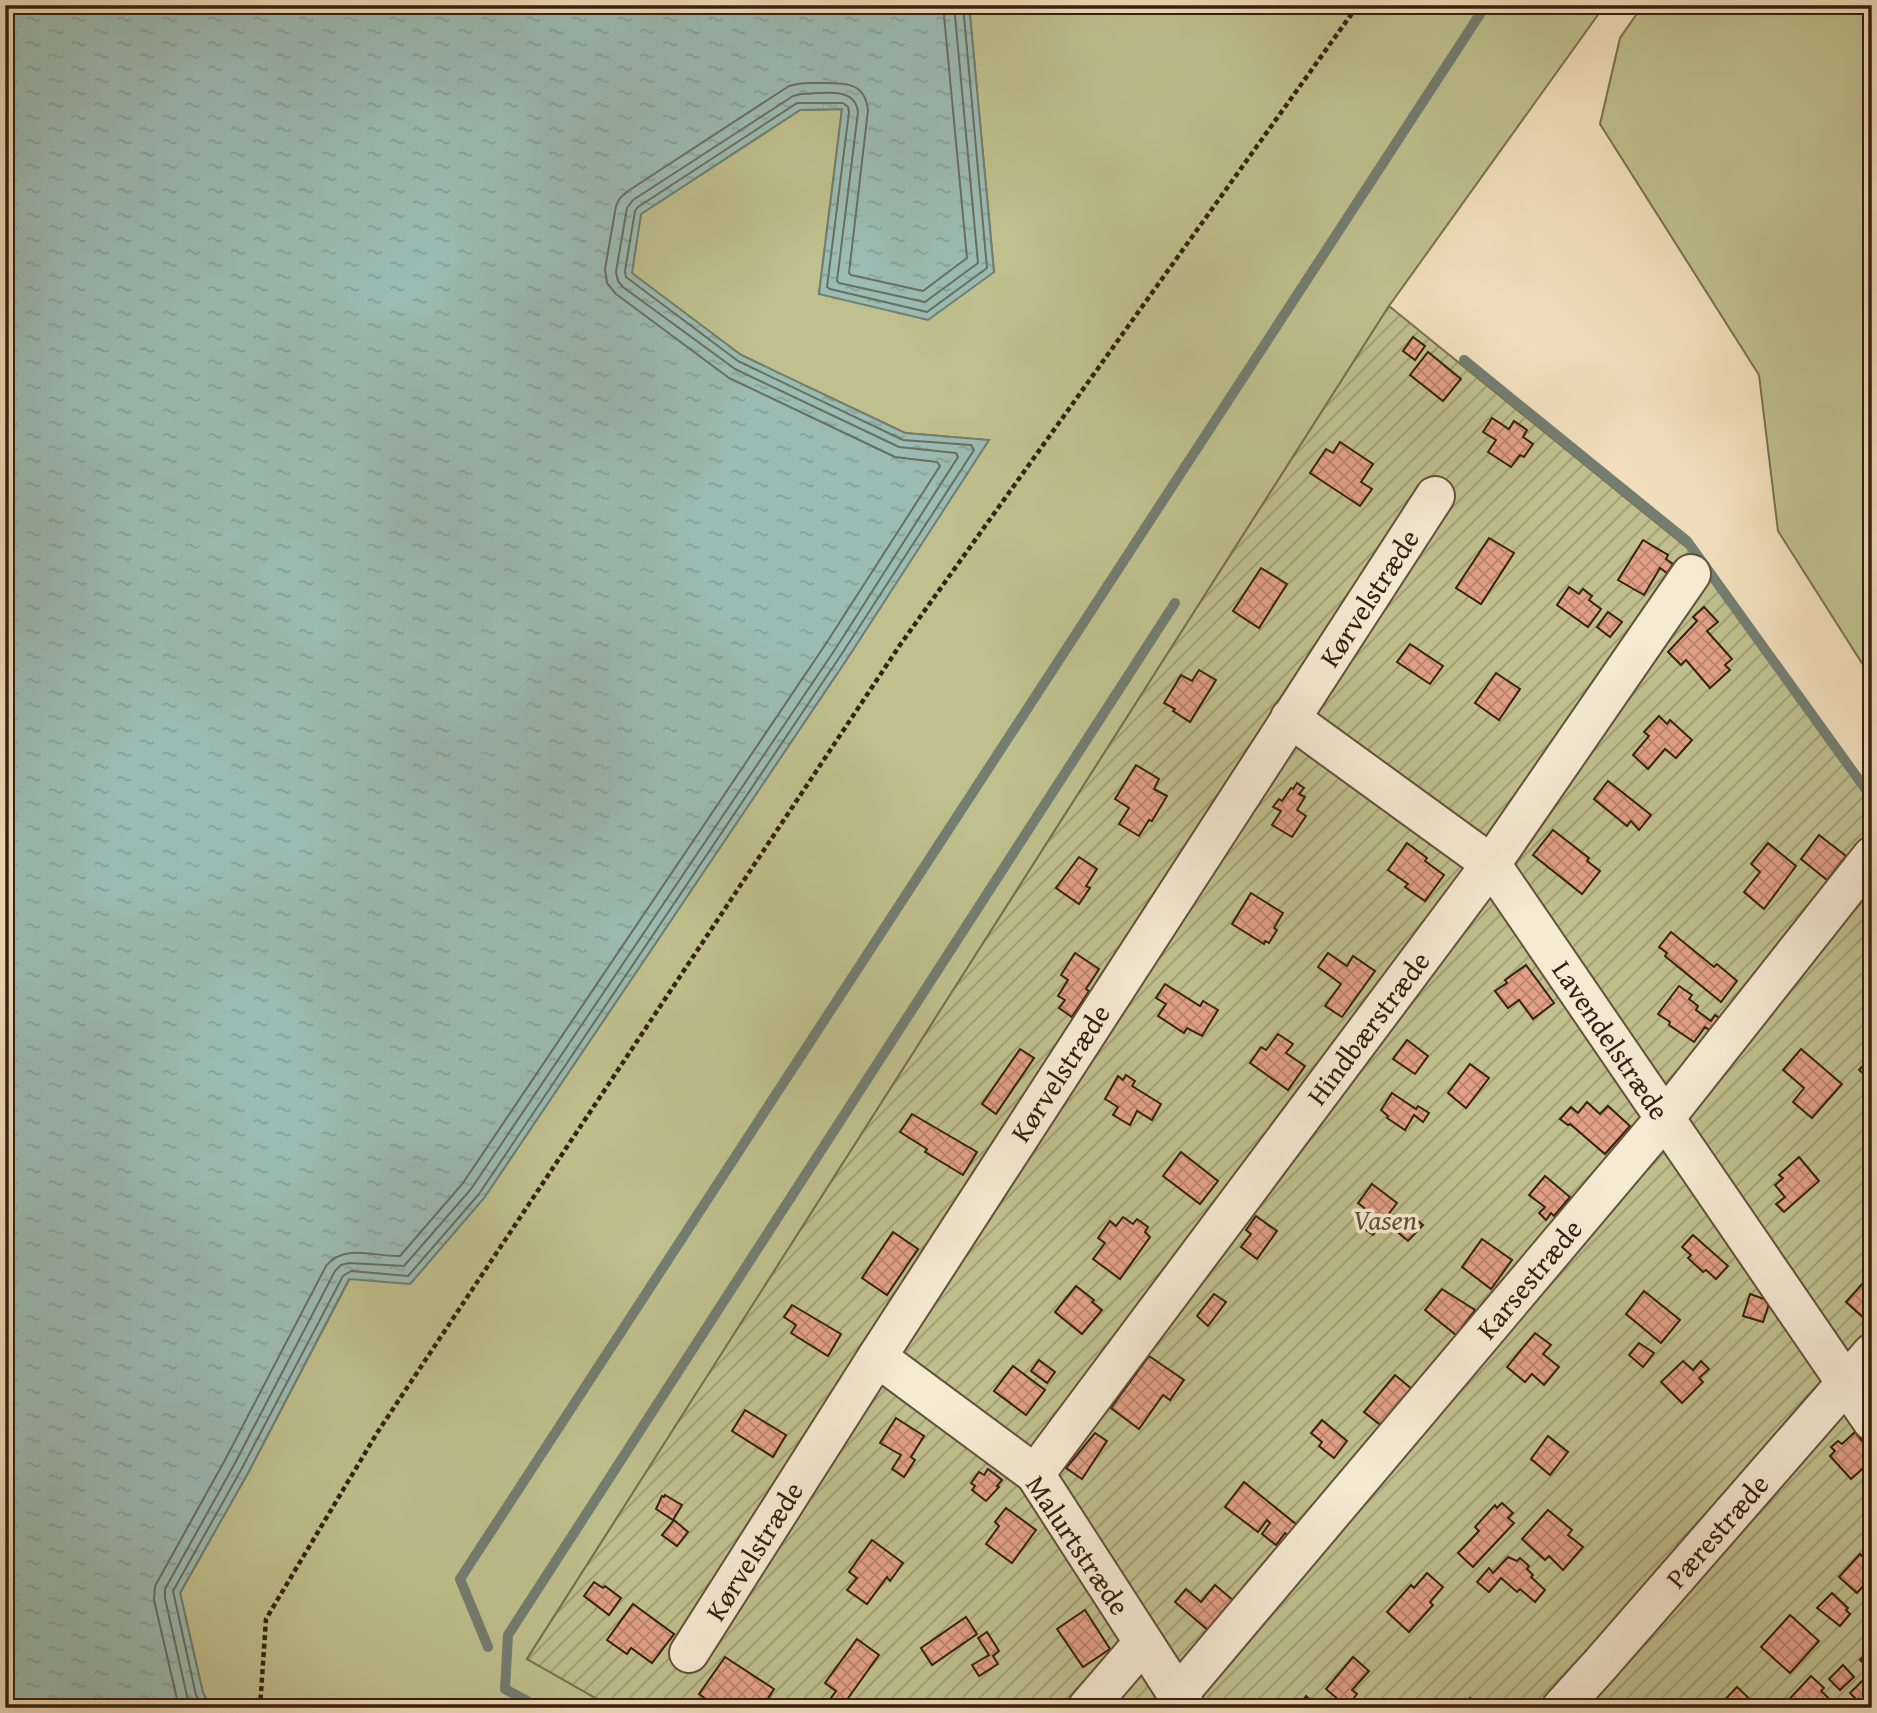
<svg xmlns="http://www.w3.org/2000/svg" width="1877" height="1713" font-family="'Gentium Book Plus',serif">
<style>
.grass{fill:#bfc08d;stroke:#7a704e;stroke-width:2}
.garden{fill:url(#garden-furrows);stroke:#7a704e;stroke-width:2}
.water{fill:url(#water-ripples);stroke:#737e71;stroke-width:2}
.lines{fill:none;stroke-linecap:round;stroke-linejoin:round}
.shore{stroke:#686e61;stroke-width:2}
.stream{stroke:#737e71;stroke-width:10}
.building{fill:url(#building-cross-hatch);stroke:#36200f;stroke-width:2}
.minor-casing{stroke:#65503a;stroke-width:42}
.path{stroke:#36200f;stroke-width:4.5;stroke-dasharray:5 3.5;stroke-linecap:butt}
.minor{stroke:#f6ead3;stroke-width:38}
.labels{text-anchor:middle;stroke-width:7;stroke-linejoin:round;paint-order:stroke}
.street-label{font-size:28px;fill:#36200f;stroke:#f6ead3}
.park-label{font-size:28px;font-style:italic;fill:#5f5035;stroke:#f6ead3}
</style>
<defs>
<pattern id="garden-furrows" width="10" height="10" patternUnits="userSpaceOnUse" patternTransform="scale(1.75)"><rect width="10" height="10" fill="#bfc08d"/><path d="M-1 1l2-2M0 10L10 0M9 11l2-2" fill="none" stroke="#9c9c72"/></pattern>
<pattern id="water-ripples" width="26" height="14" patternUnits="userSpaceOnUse" patternTransform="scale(1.75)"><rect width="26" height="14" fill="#9bbcb3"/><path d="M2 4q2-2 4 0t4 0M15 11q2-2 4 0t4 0" fill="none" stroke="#86a199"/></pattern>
<pattern id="building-cross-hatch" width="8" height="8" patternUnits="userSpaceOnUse" patternTransform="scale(1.75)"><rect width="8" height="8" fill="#e2a186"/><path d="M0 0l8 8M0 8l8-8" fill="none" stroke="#b8836c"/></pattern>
</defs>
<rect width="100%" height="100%" fill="#f1debc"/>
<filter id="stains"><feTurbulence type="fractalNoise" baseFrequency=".00286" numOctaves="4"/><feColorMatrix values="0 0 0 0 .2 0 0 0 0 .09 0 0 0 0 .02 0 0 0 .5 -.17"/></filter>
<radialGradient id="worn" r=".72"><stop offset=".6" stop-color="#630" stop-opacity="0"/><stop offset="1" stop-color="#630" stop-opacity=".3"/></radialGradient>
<!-- grass -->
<g class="grass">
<path d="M969,5h636l-216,301 -862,1353 86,49h-401l-9,-15 -23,-100 68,-120 102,-195 61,5 73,-85 365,-542 139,-216 -83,-7 -164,-78 -110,-82 10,-59 159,-104 42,-1 -23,185 175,-22z"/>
<path d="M1643,5h229v674l-94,-148 -19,-156 -159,-251 20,-86z"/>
</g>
<!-- garden -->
<path class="garden" d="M1389,306l307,249 176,248v905h-1259l-86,-49z"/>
<!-- water -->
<path class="water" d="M5,5h964l25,267 -66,48 -109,-26 23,-185 -42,1 -159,104 -9,59 109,82 164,78 84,7 -140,216 -365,542 -74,86 -61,-5 -101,194 -68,120 23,100 9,15h-207z"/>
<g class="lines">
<!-- shore -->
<g class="shore">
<path d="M181,1708l-4,-9 -23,-99 1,-14 70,-126 101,-194c18,-23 49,-9 74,-10l63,-73 364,-541 113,-176 -3,-4 -42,-5 -166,-79 -113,-84 -9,-11 -2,-14 11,-63 4,-8 8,-7 161,-105c11,-4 22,-3 33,-3 23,0 43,-1 46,27l-19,163 2,2 72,16 44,-33 -24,-253"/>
<path d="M193,1708l-6,-12 -22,-98v-9l69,-124 101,-194 6,-6 8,-2 55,3 67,-77 365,-541 122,-191 -2,-4 -57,-6 -164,-78 -112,-82 -5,-6 -2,-9 11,-64 6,-8 160,-104 8,-2c19,0 54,-9 57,18l-21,169 2,2 86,19 53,-39 -24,-258"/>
<path d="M203,1708l-7,-13 -23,-104 68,-121 102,-194 8,-5 57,5 71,-82 364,-542 131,-202 -3,-5 -68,-5 -165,-79 -112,-84 -1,-6 10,-60 3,-4 159,-104h46l5,4 1,5 -22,175 3,2 97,23 60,-44 -24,-263"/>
</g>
<!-- stream -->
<g class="stream">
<path d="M1464,360l223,181 185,257"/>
<path d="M488,1647l-28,-68 1026,-1574"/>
<path d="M540,1708l-35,-19 3,-54 667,-1032"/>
</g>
</g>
<!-- building -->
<g class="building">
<path d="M1413,337l12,9 -10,14 -12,-9z"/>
<path d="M1428,352l33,27 -18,22 -33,-26z"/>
<path d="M1492,418l17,11 5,-8 13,9 -4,7 10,7 -9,13 -4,-2 -9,12 -23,-15 8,-12 -13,-8z"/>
<path d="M1340,442l33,22 -12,18 11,7 -12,17 -50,-33 16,-24 7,4z"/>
<path d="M1489,538l25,15 -33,51 -25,-16z"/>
<path d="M1643,540l25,15 -2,4 7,5 -6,9 -7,-5 -16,27 -26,-15z"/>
<path d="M1261,568l26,16 -28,44 -26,-17z"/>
<path d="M1569,587l10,7 4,-5 9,7 -3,4 12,9 -13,18 -31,-22z"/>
<path d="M1704,607l14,15 -11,9 25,28 -7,6 5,5 -20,18 -24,-28 -5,5 -13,-13 29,-31 -4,-4z"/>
<path d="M1608,612l14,10 -12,15 -13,-10z"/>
<path d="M1410,644l33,22 -13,18 -33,-22z"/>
<path d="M1199,670l17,10 -26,42 -17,-11 2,-2 -11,-6 17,-28 11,6z"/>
<path d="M1496,673l24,16 -21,31 -24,-17z"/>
<path d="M1659,716l8,8 3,-4 22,20 -16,18 -11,-9 -17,20 -15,-14 16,-19 -5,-4z"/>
<path d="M1136,765l23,14 -5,10 13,7 -15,25 -3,-1 -10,16 -20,-12 10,-16 -14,-9z"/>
<path d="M1608,781l43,34 -12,15 -8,-9 -4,5 -33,-27z"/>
<path d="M1297,783l7,5 -5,6 6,3 -8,13 9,6 -14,21 -20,-12 9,-14 -8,-4 6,-8 3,2 9,-13 2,1z"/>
<path d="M1553,830l36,28 -2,3 13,10 -18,23 -49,-39z"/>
<path d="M1819,835l27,21 -19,24 -26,-21z"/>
<path d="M1407,843l20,15 -2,3 19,14 -19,26 -20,-14 3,-3 -20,-14z"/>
<path d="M1768,843l28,23 -32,43 -20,-17 16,-20 -9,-8z"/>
<path d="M1079,857l18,12 -11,17 4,2 -11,16 -23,-16z"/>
<path d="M1251,893l32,20 -9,15 3,2 -8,13 -4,-2 -1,3 -32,-20z"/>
<path d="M1671,932l43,35 3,-3 20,17 -16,21 -56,-46 2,-3 -8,-6z"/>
<path d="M1075,953l24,16 -13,20 3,2 -17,26 -13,-9 6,-8 -7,-4 10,-16 -7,-5z"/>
<path d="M1328,953l19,13 6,-10 22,15 -33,46 -17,-11 16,-22 -23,-17z"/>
<path d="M1526,965l28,38 -21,16 -14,-19 -11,8 -13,-17 12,-8 -2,-3z"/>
<path d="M1165,984l35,22 3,-5 15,9 -16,26 -15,-8 -3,5 -26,-17 8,-12 -10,-6z"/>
<path d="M1679,986l13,9 -3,4 9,7 -2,4 15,11 4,-6 9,6 -9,13 -10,-7 -11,15 -25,-17 1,-3 -12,-8z"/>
<path d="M1278,1034l15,10 -7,9 19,13 -17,24 -38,-27 11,-16 5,3z"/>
<path d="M1407,1040l21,16 -13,18 -22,-15z"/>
<path d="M1020,1049l14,9 -38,56 -14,-10z"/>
<path d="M1801,1049l41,35 -30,34 -19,-16 11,-14 -21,-18z"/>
<path d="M1872,1056v25l-13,-11z"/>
<path d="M1470,1064l19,14 -23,30 -18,-15z"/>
<path d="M1126,1075l9,6 -3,5 29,18 -9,16 -15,-9 -7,14 -17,-10 5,-8 -13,-8 13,-23 5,4z"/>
<path d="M1392,1093l24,16 2,-3 11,7 -6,9 -9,-7 -9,15 -18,-12 1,-2 -7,-6z"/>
<path d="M1587,1102l13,12 8,-8 22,20 -25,28 -35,-30 -2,1 -8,-6 11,-12 7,6z"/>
<path d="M912,1114l65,38 -14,23 -38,-23 2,-3 -27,-17z"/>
<path d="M1181,1152l37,29 -18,23 -37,-28z"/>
<path d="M1799,1157l20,24 -35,31 -8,-8 9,-7 -10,-12 8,-7 -4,-3z"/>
<path d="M1545,1176l25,21 -16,19 -3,-3 -5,7 -7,-7 6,-6 -16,-12z"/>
<path d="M1372,1184l25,19 -24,32 -10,-7 10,-13 -15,-12z"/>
<path d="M1411,1215l12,10 -15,16 -12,-10z"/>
<path d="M1256,1216l21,15 -20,28 -16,-12 10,-13 -5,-4z"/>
<path d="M1123,1217l10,7 4,-5 11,8 -3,5 5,5 -30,42 -27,-20 12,-16 -7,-5 12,-17 6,5z"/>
<path d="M893,1232l25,17 -31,46 -25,-17z"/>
<path d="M1693,1235l35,31 -12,13 -10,-9 -3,2 -15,-14 3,-3 -9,-8z"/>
<path d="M1482,1239l30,21 -21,29 -29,-22z"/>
<path d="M1871,1274l1,38 -7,7 -19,-17z"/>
<path d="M1076,1286l18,14 -2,2 10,8 -20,24 -27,-22z"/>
<path d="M1442,1289l33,21 -19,25 -31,-25z"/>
<path d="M1644,1291l36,29 -19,23 -35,-29z"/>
<path d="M1214,1294l12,8 -18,24 -11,-10z"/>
<path d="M1750,1294l20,7 -7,21 -20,-6z"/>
<path d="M792,1305l49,29 -13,22 -37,-23 5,-8 -12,-8z"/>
<path d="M1535,1333l16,12 -8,9 16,13 -15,18 -12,-11 -7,8 -18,-15z"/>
<path d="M1639,1343l15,10 -11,14 -14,-12z"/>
<path d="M1149,1356l35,24 -14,20 -7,-5 -24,34 -28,-21z"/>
<path d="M1039,1360l16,12 -8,11 -16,-12z"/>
<path d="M1683,1361l10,9 8,-9 8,8 -10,9 4,4 -21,21 -21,-21z"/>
<path d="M1013,1366l32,24 -19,25 -32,-24z"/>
<path d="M1395,1375l18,15 -30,37 -19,-15z"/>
<path d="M745,1410l41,25 -13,22 -41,-26z"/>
<path d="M896,1418l28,18 -13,21 4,3 -11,17 -12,-8 9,-14 -21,-12z"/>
<path d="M1322,1420l25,21 -13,17 -15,-12 3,-4 -11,-9z"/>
<path d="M1855,1432l11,14 -2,1 5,6 -3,3 5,5 -20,18 -21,-23 5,-5 -4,-4 7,-6 4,3z"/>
<path d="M1095,1433l12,8 -25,38 -16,-11z"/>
<path d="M1548,1436l20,16 -18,23 -19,-16z"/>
<path d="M988,1469l14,11 -5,6 2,1 -13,14 -14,-11 3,-4 -4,-3 8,-11 5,3z"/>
<path d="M1244,1482l53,43 -9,11 -3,-3 -9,12 -14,-11 8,-11 -3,-3 -9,12 -33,-25z"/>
<path d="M665,1495l17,10 -9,15 -17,-11 6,-13 2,1z"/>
<path d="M1502,1503l11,10 -5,5 6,5 -41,44 -15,-14 21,-22 -4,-4 20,-22 2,3z"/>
<path d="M1006,1508l30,22 -24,33 -26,-19 13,-18 -4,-4z"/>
<path d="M1548,1510l24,20 -4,5 15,12 -20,23 -14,-14 -4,4 -23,-21z"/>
<path d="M674,1520l14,12 -11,14 -15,-11z"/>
<path d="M872,1540l31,23 -13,18 -3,-4 -20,27 -20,-14 10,-12 -8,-6z"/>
<path d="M1860,1554l12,11v11l-15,17 -18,-16z"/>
<path d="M1508,1557l9,4 3,-3 9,8 -2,3 6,6 -2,2 14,13 -10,12 -15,-13 -3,3 -16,-14 -12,14 -12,-10 12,-14 4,5z"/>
<path d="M1427,1573l16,14 -13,15 3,3 -24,27 -22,-20 24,-27 3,3z"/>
<path d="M594,1582l9,6 2,-2 16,12 -12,17 -25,-19z"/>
<path d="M1215,1585l19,16 -25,30 -34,-29 11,-13 15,13z"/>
<path d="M1832,1593l16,15 -2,2 4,4 -10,12 -23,-18z"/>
<path d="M633,1604l41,30 -22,29 -21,-15 -4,6 -20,-14z"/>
<path d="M1872,1608v17l-8,-7z"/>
<path d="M1085,1610l25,39 -27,18 -26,-38z"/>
<path d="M1790,1615l29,26 -29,32 -29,-26z"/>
<path d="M966,1617l11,17 -45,31 -11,-17z"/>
<path d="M987,1632l12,19 -6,5 5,8 -19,12 -7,-11 17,-10 -11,-17z"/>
<path d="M857,1639l22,16 -38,53h-11l-4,-3 10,-14 -11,-8z"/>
<path d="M1872,1648v22l-12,-10z"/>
<path d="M725,1657l49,32 -12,19h-44l-19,-14z"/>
<path d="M1353,1657l16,14 -17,19 5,4 -10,13 -21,-18z"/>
<path d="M1843,1665l11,12 -14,13 -11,-11z"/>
<path d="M1872,1671v25l-10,9 -12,-12z"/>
<path d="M1811,1676l13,12 -3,3 17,16 -57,1z"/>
<path d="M1737,1687l18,17 -3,4h-35z"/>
<path d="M1306,1696l12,10 2,-2 5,4h-27z"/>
<path d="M1470,1698l12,10h-20z"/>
</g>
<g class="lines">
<defs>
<g id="minor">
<path d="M1290,718l201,146 381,557"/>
<path d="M877,1357l158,117 151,234"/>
<path d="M1035,1474l456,-610 200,-290"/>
<path d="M689,1653l188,-296 558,-861"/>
<path d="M1178,1695l487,-577 207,-262"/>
<path d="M1087,1708l56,-65"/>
<path d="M1561,1708l39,-43 272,-312"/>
</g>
</defs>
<!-- minor casing -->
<use href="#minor" class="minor-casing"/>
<!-- path -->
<path class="path" d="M260,1708l6,-89 111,-186 523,-788 458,-640"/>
<!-- minor -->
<use href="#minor" class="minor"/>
</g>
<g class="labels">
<!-- street labels -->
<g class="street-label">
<text transform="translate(1369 598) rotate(-57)" y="10">Kørvelstræde</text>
<text transform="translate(1368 1028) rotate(-53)" y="10">Hindbærstræde</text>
<text transform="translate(1611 1040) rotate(56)" y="10">Lavendelstræde</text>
<text transform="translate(1060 1073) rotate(-57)" y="10">Kørvelstræde</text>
<text transform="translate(1529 1279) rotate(-50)" y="10">Karsestræde</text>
<text transform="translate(1717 1531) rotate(-49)" y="10">Pærestræde</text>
<text transform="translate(1078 1545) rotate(56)" y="10">Malurtstræde</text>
<text transform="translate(754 1551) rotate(-58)" y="10">Kørvelstræde</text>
</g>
<!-- park labels -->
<g class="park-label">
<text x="1385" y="1230">Vasen</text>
</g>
</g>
<!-- margin -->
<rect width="1877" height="1713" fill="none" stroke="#f1debc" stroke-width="28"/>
<rect x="7" y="7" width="1863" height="1699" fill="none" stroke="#36200f" stroke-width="3.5"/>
<rect x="14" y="14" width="1849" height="1685" fill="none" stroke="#36200f" stroke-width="2"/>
<rect width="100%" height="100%" filter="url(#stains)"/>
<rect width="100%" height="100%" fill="url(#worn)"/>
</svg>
